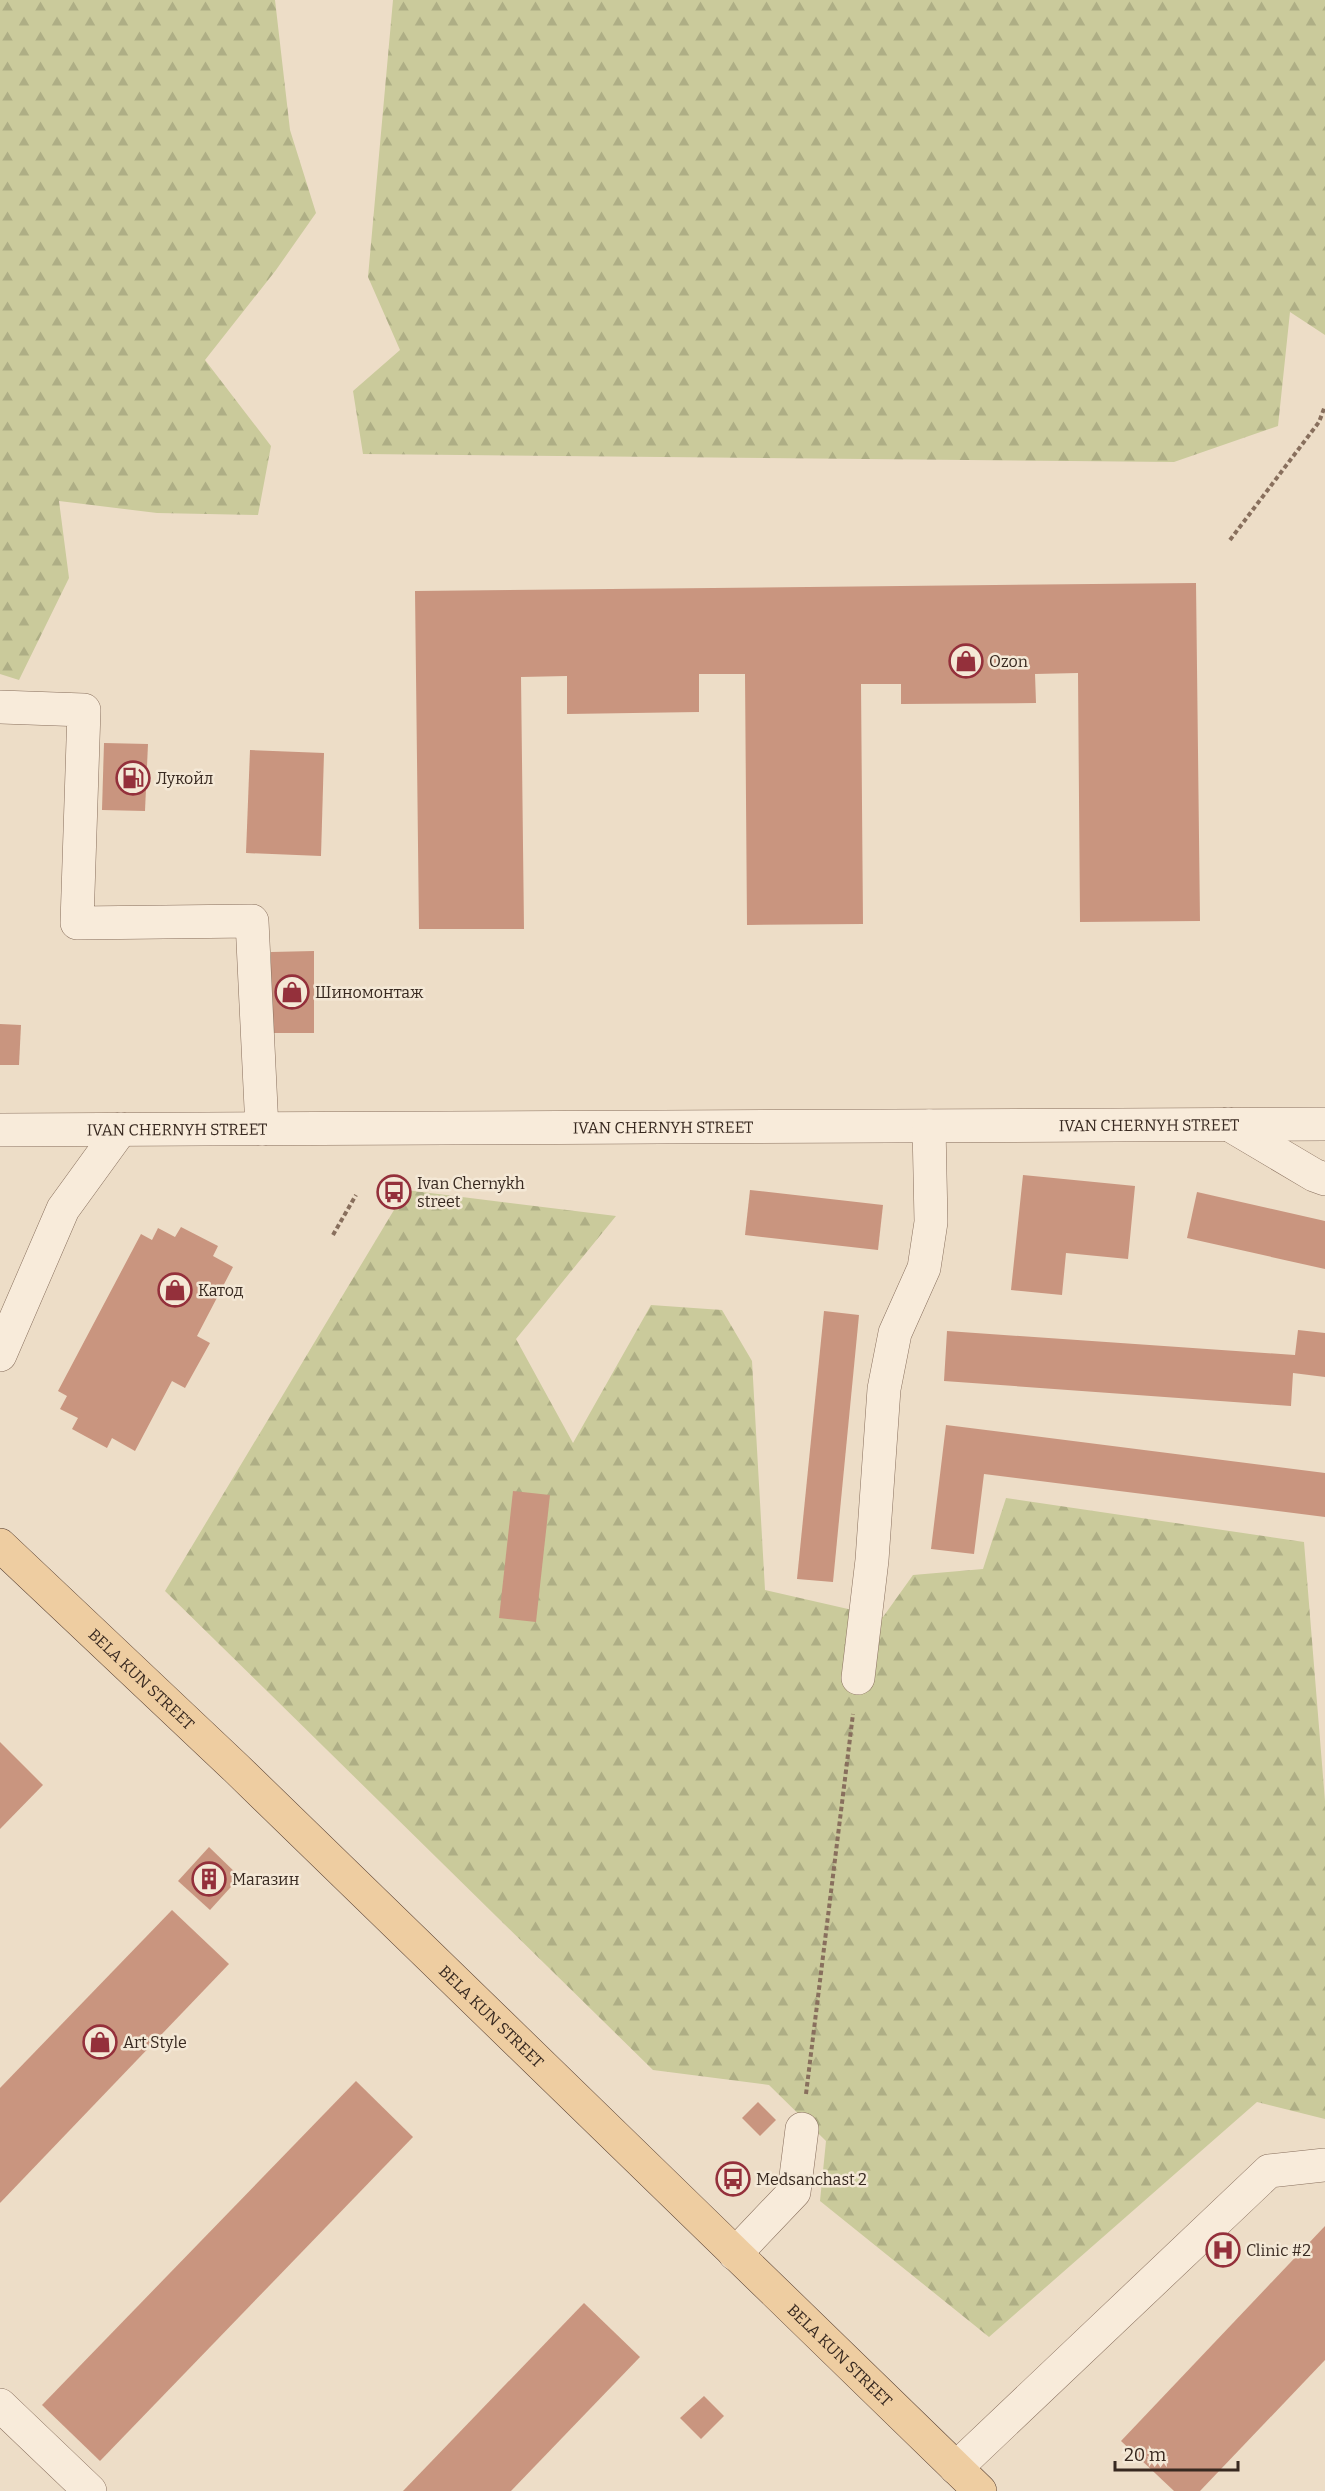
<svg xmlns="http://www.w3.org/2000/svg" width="1325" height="2491" font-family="Bitter,serif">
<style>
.forest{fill:url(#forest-firs)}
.building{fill:#c9957f}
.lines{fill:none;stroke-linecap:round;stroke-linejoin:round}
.minor-casing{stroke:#886f5d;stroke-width:34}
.major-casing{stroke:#563e31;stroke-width:34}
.path{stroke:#886f5d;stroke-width:4;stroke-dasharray:4.5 3;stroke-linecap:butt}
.minor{stroke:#f8ebda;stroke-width:33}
.major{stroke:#eecda1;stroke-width:33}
.labels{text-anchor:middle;stroke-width:5;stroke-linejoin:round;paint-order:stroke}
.poi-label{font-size:16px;fill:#382920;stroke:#f4e8d6;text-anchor:start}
.street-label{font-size:16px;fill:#382920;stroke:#f4e8d6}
</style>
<defs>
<pattern id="forest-firs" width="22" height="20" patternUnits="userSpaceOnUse" patternTransform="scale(1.5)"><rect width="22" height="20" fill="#caca9b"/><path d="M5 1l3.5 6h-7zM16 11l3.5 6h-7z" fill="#aeae85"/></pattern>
</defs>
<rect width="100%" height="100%" fill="#edddc7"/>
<!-- forest -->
<g class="forest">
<path d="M0,0h275l15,130 26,83 -40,57 -71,90 66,86 -13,69 -101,-2 -98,-12 10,77 -50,102 -19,-6z"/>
<path d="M393,0h932v335l-35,-23 -12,114 -104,36 -811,-8 -10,-63 47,-41 -32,-73z"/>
<path d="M406,1190l210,26 -100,123 57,104 78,-138 71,5 30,51 13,229 118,27 30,-42 70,-6 23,-71 298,44 21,259v318l-68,-17 -268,235 -169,-136 6,-60 -57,-56 -116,-15 -488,-479z"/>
</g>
<!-- building -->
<g class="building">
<path d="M1196,583l4,338 -120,1 -2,-249 -43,1 1,29 -135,1v-20h-40l2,240 -116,1 -2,-251h-46v38l-132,2v-38l-46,1 3,252h-105l-4,-338z"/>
<path d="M104,743l44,1 -3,67 -43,-1z"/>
<path d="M250,750l74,3 -3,103 -75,-3z"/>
<path d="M314,951v82h-43v-81z"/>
<path d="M0,1024l21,1 -2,40h-19z"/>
<path d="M1023,1175l112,11 -7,73 -62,-6 -4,42 -51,-5z"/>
<path d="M750,1190l133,15 -5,45 -133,-15z"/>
<path d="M1197,1192l128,29v48l-138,-31z"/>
<path d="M181,1227l37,19 -5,10 20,11 -36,69 13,7 -25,45 -13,-7 -37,70 -23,-13 -5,10 -35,-19 6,-11 -18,-9 7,-13 -9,-5 83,-157 11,6 6,-12 17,9z"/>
<path d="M824,1311l35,4 -26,267 -36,-3z"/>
<path d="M1298,1330l27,3v44l-32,-4 -2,33 -347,-25 3,-50 348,24z"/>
<path d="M946,1425l379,48v44l-341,-43 -10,80 -43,-5z"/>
<path d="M513,1491l37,4 -14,127 -37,-4z"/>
<path d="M0,1742l43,43 -43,44z"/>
<path d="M209,1847l31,30 -30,33 -32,-29z"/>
<path d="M172,1910l57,54 -229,239v-115z"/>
<path d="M356,2081l57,56 -313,324 -58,-56z"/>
<path d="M758,2102l18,18 -16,16 -18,-18z"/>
<path d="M1325,2226v134l-125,131h-26l-53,-50z"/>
<path d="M584,2303l56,54 -129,134h-108z"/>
<path d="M704,2396l20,20 -23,23 -21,-21z"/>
</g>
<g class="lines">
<defs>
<g id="minor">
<path d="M0,707l84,3 -7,213 175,-2 10,208"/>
<path d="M1228,1124l86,51 11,4"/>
<path id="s1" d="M0,1130l1325,-6"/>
<path d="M0,1355l63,-146 58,-80"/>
<path d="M858,1678l14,-118 12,-171 11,-56 29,-65 7,-46 -2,-96"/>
<path d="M735,2254l59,-62 8,-63"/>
<path d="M0,2405l90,86"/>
<path d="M956,2468l313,-297 56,-6"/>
</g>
<g id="major">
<path id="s2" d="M0,1545l236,223 744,723"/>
</g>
</defs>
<!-- minor casing -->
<use href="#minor" class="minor-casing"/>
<!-- major casing -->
<use href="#major" class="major-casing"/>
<!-- path -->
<g class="path">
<path d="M1230,540l89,-118 6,-16"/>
<path d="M333,1235l23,-40"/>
<path d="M806,2094l47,-380"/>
</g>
<!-- minor -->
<use href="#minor" class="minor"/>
<!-- major -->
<use href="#major" class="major"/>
</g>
<!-- icons -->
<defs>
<symbol id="shop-ring" viewBox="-11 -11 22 22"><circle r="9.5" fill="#f4e8d6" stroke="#94303b" stroke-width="1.5"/><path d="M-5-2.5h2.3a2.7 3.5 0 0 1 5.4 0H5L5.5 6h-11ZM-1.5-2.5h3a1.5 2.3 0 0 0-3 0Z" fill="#94303b"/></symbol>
<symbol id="fuel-ring" viewBox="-11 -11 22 22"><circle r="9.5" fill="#f4e8d6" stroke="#94303b" stroke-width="1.5"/><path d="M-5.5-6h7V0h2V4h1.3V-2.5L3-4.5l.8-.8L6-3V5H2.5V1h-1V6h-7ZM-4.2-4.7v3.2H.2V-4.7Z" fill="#94303b"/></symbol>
<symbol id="bus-ring" viewBox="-11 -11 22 22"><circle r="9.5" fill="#f4e8d6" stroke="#94303b" stroke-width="1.5"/><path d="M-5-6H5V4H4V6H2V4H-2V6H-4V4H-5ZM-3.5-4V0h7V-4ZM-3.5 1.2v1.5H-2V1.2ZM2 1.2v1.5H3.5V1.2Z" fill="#94303b"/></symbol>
<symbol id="building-ring" viewBox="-11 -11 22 22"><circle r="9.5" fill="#f4e8d6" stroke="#94303b" stroke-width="1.5"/><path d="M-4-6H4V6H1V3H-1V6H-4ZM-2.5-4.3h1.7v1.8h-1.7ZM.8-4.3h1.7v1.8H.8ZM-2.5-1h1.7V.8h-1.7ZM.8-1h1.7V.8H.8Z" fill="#94303b"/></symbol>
<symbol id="hospital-ring" viewBox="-11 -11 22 22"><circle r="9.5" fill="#f4e8d6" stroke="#94303b" stroke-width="1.5"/><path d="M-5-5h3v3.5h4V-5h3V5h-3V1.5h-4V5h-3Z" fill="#94303b"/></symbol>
</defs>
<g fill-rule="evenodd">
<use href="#shop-ring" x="947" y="642" width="38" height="38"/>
<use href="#fuel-ring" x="114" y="759" width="38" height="38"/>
<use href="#shop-ring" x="273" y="973" width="38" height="38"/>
<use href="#bus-ring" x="375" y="1173" width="38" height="38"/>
<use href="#shop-ring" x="156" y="1271" width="38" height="38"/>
<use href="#building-ring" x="190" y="1860" width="38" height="38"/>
<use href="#shop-ring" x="81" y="2023" width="38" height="38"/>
<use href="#bus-ring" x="714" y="2160" width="38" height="38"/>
<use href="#hospital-ring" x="1204" y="2231" width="38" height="38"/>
</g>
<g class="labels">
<!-- poi labels -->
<g class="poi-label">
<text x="989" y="667">Ozon</text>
<text x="156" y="784">Лукойл</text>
<text x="315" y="998">Шиномонтаж</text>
<text x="417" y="1189">Ivan Chernykh<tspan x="417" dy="18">street</tspan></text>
<text x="198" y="1296">Катод</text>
<text x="232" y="1885">Магазин</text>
<text x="123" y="2048">Art Style</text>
<text x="756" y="2185">Medsanchast 2</text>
<text x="1246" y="2256">Clinic #2</text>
</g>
<!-- street labels -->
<g class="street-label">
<text dy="6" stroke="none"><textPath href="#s1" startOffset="1149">IVAN CHERNYH STREET</textPath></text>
<text dy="6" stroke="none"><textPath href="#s1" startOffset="663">IVAN CHERNYH STREET</textPath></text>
<text dy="6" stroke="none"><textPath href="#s1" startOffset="177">IVAN CHERNYH STREET</textPath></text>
<text dy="6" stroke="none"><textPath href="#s2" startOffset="195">BELA KUN STREET</textPath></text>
<text dy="6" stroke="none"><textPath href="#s2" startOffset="681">BELA KUN STREET</textPath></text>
<text dy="6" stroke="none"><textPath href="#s2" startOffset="1167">BELA KUN STREET</textPath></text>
</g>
</g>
<!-- scale -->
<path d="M1115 2461v9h123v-9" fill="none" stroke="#382920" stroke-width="3"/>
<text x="1124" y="2461" font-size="18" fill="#382920" stroke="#f4e8d6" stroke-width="4.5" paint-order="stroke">20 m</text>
</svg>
